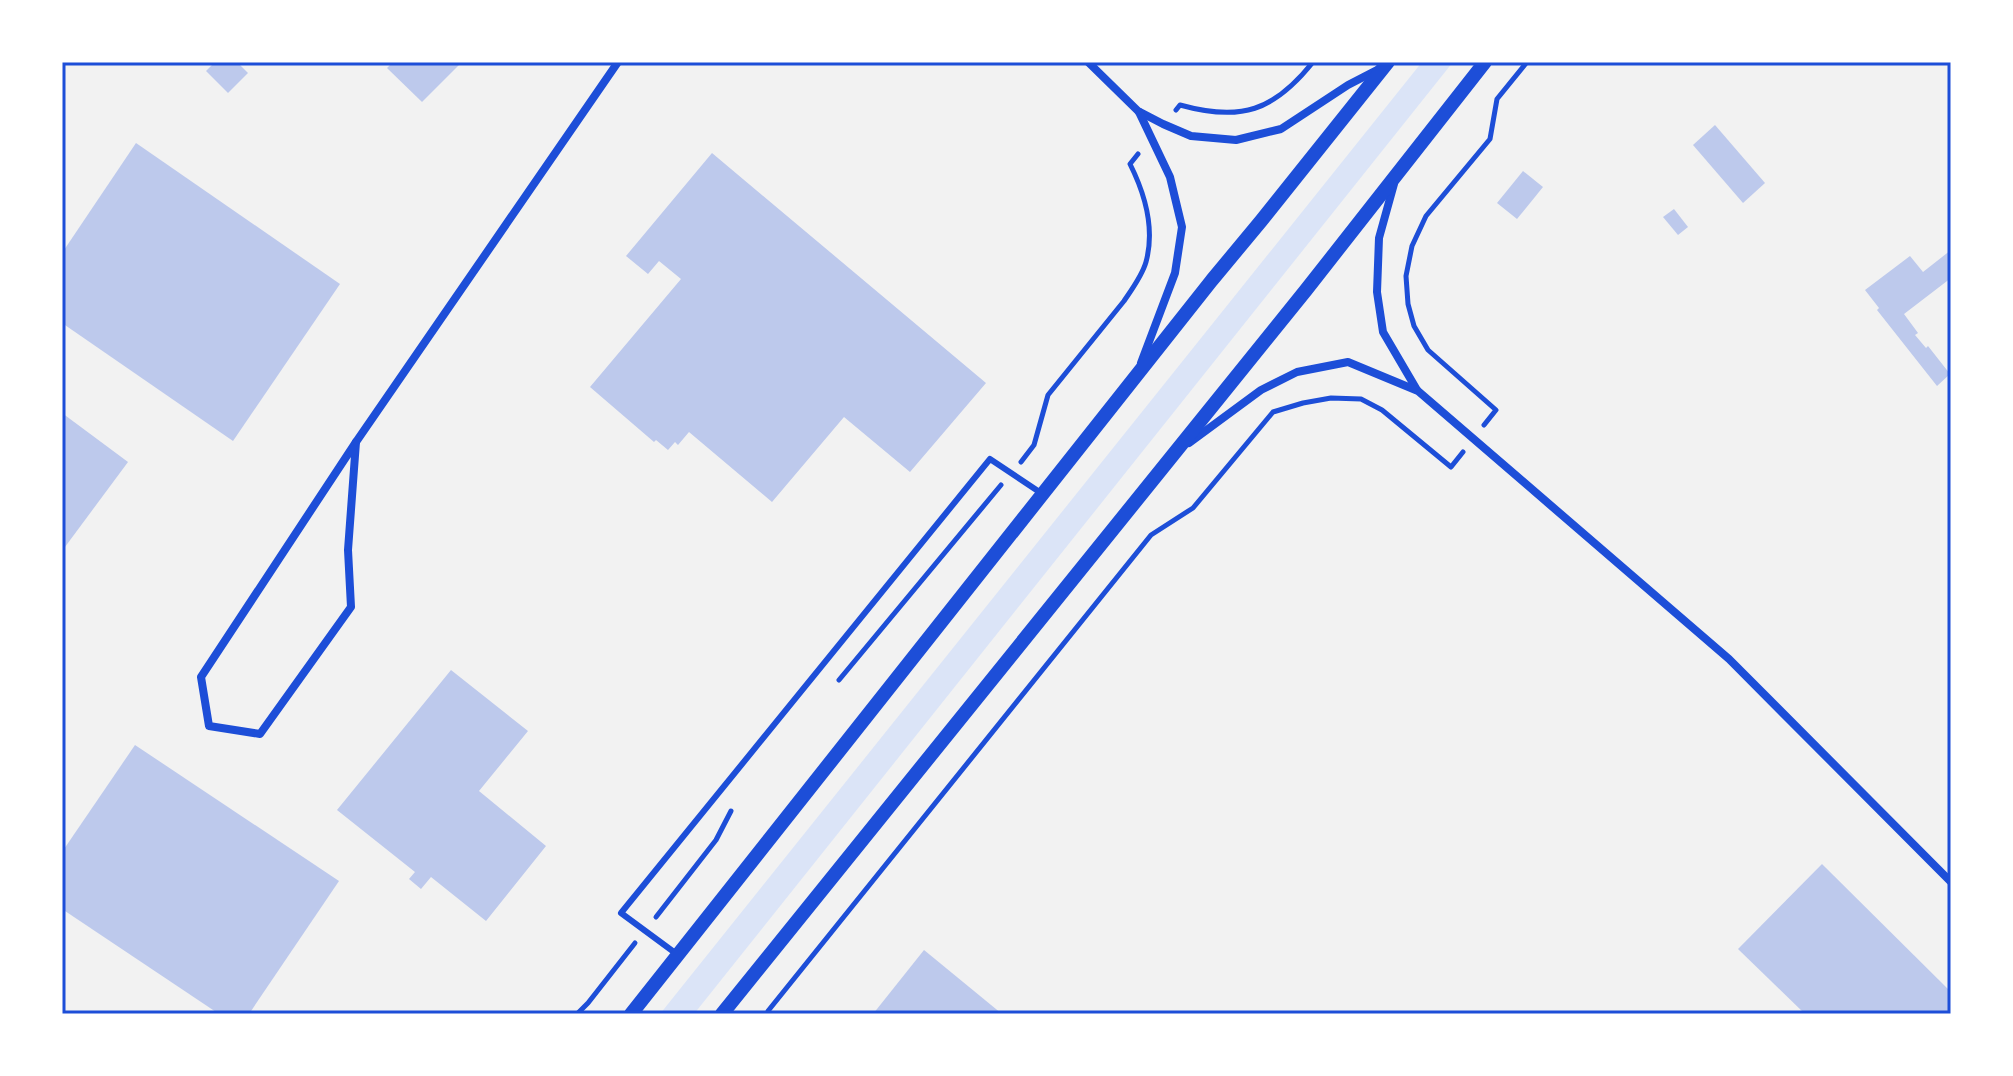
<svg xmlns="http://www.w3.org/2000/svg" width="2013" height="1076" font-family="Mulish,sans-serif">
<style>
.green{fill:#dbe4f7}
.building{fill:#bdc9ec}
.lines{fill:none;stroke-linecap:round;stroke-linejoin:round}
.path{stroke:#1d4ed8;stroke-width:5}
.service{stroke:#1d4ed8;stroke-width:6}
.minor{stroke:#1d4ed8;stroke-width:8}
.tertiary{stroke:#1d4ed8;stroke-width:14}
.neatline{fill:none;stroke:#1d4ed8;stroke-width:3}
</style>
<rect width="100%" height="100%" fill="#f2f2f2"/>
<!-- green -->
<path class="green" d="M1422,62h31l-759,952h-34z"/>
<!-- building -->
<g class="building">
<path d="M215,62h22l11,11 -20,20 -22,-22z"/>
<path d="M393,62h69l-40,40 -35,-34z"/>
<path d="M1715,125l50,58 -22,20 -50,-58z"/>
<path d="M136,143l204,141 -107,157 -171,-118v-70z"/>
<path d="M712,153l274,230 -76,89 -66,-55 -72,85 -83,-70 -11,13 -3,-3 -7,8 -12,-10 -2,2 -64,-55 91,-108 -22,-18 -11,13 -22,-18z"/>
<path d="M1523,171l20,16 -26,32 -20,-16z"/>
<path d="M1674,209l14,18 -10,8 -15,-18z"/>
<path d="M1951,250v28l-47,36 14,19 -3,2 11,13 2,-2 22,28 -13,12 -60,-76 2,-2 -14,-18 45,-34 13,16z"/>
<path d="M62,413l66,49 -66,89z"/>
<path d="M451,670l77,61 -49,60 67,55 -60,75 -55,-44 -10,12 -12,-10 6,-7 -78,-62z"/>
<path d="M135,745l204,136 -90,133h-30l-157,-105v-57z"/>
<path d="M1822,864l129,128v22h-146l-67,-65z"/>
<path d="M924,950l78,64h-129z"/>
</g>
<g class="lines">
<!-- path -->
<g class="path">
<path d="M1176,110l4,-5c61,17 94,6 133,-43"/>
<path d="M1484,425l12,-15 -68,-60 -14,-24 -6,-22 -2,-28 6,-30 14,-30 64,-77 7,-40 30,-37"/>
<path d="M1021,462l13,-17 14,-50 76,-94c8,-12 18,-25 22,-39 9,-33 -1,-68 -16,-98l8,-10"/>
<path d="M839,680l162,-195"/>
<path d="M656,917l60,-77 15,-29"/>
<path d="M577,1014l11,-11 47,-60"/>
<path d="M768,1014v-3l383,-476 42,-27 80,-96 30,-9 28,-5 30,1 21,11 69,57 12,-15"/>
</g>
<!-- service -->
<path class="service" d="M678,955l-57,-42 369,-454 51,34"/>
<!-- minor -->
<g class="minor">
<path d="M1088,62l50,49 25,13 28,12 45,4 45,-11 67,-44 29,-15"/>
<path d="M1139,112l31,65 12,50 -7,46 -34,90"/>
<path d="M1394,184l-15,54 -2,54 6,40 34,58"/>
<path d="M356,442l-8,108 3,57 -91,127 -51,-8 -8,-49z"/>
<path d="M356,442l262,-380"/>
<path d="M1189,443l72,-53 36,-18 51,-10 70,29 311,268 222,223"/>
</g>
<!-- tertiary -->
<g class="tertiary">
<path d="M631,1014l581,-734 49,-59 127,-159"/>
<path d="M722,1014l584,-724 179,-228"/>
</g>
</g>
<!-- border -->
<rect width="2013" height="1076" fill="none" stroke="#ffffff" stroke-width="128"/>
<rect x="64" y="64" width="1885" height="948" class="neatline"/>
</svg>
